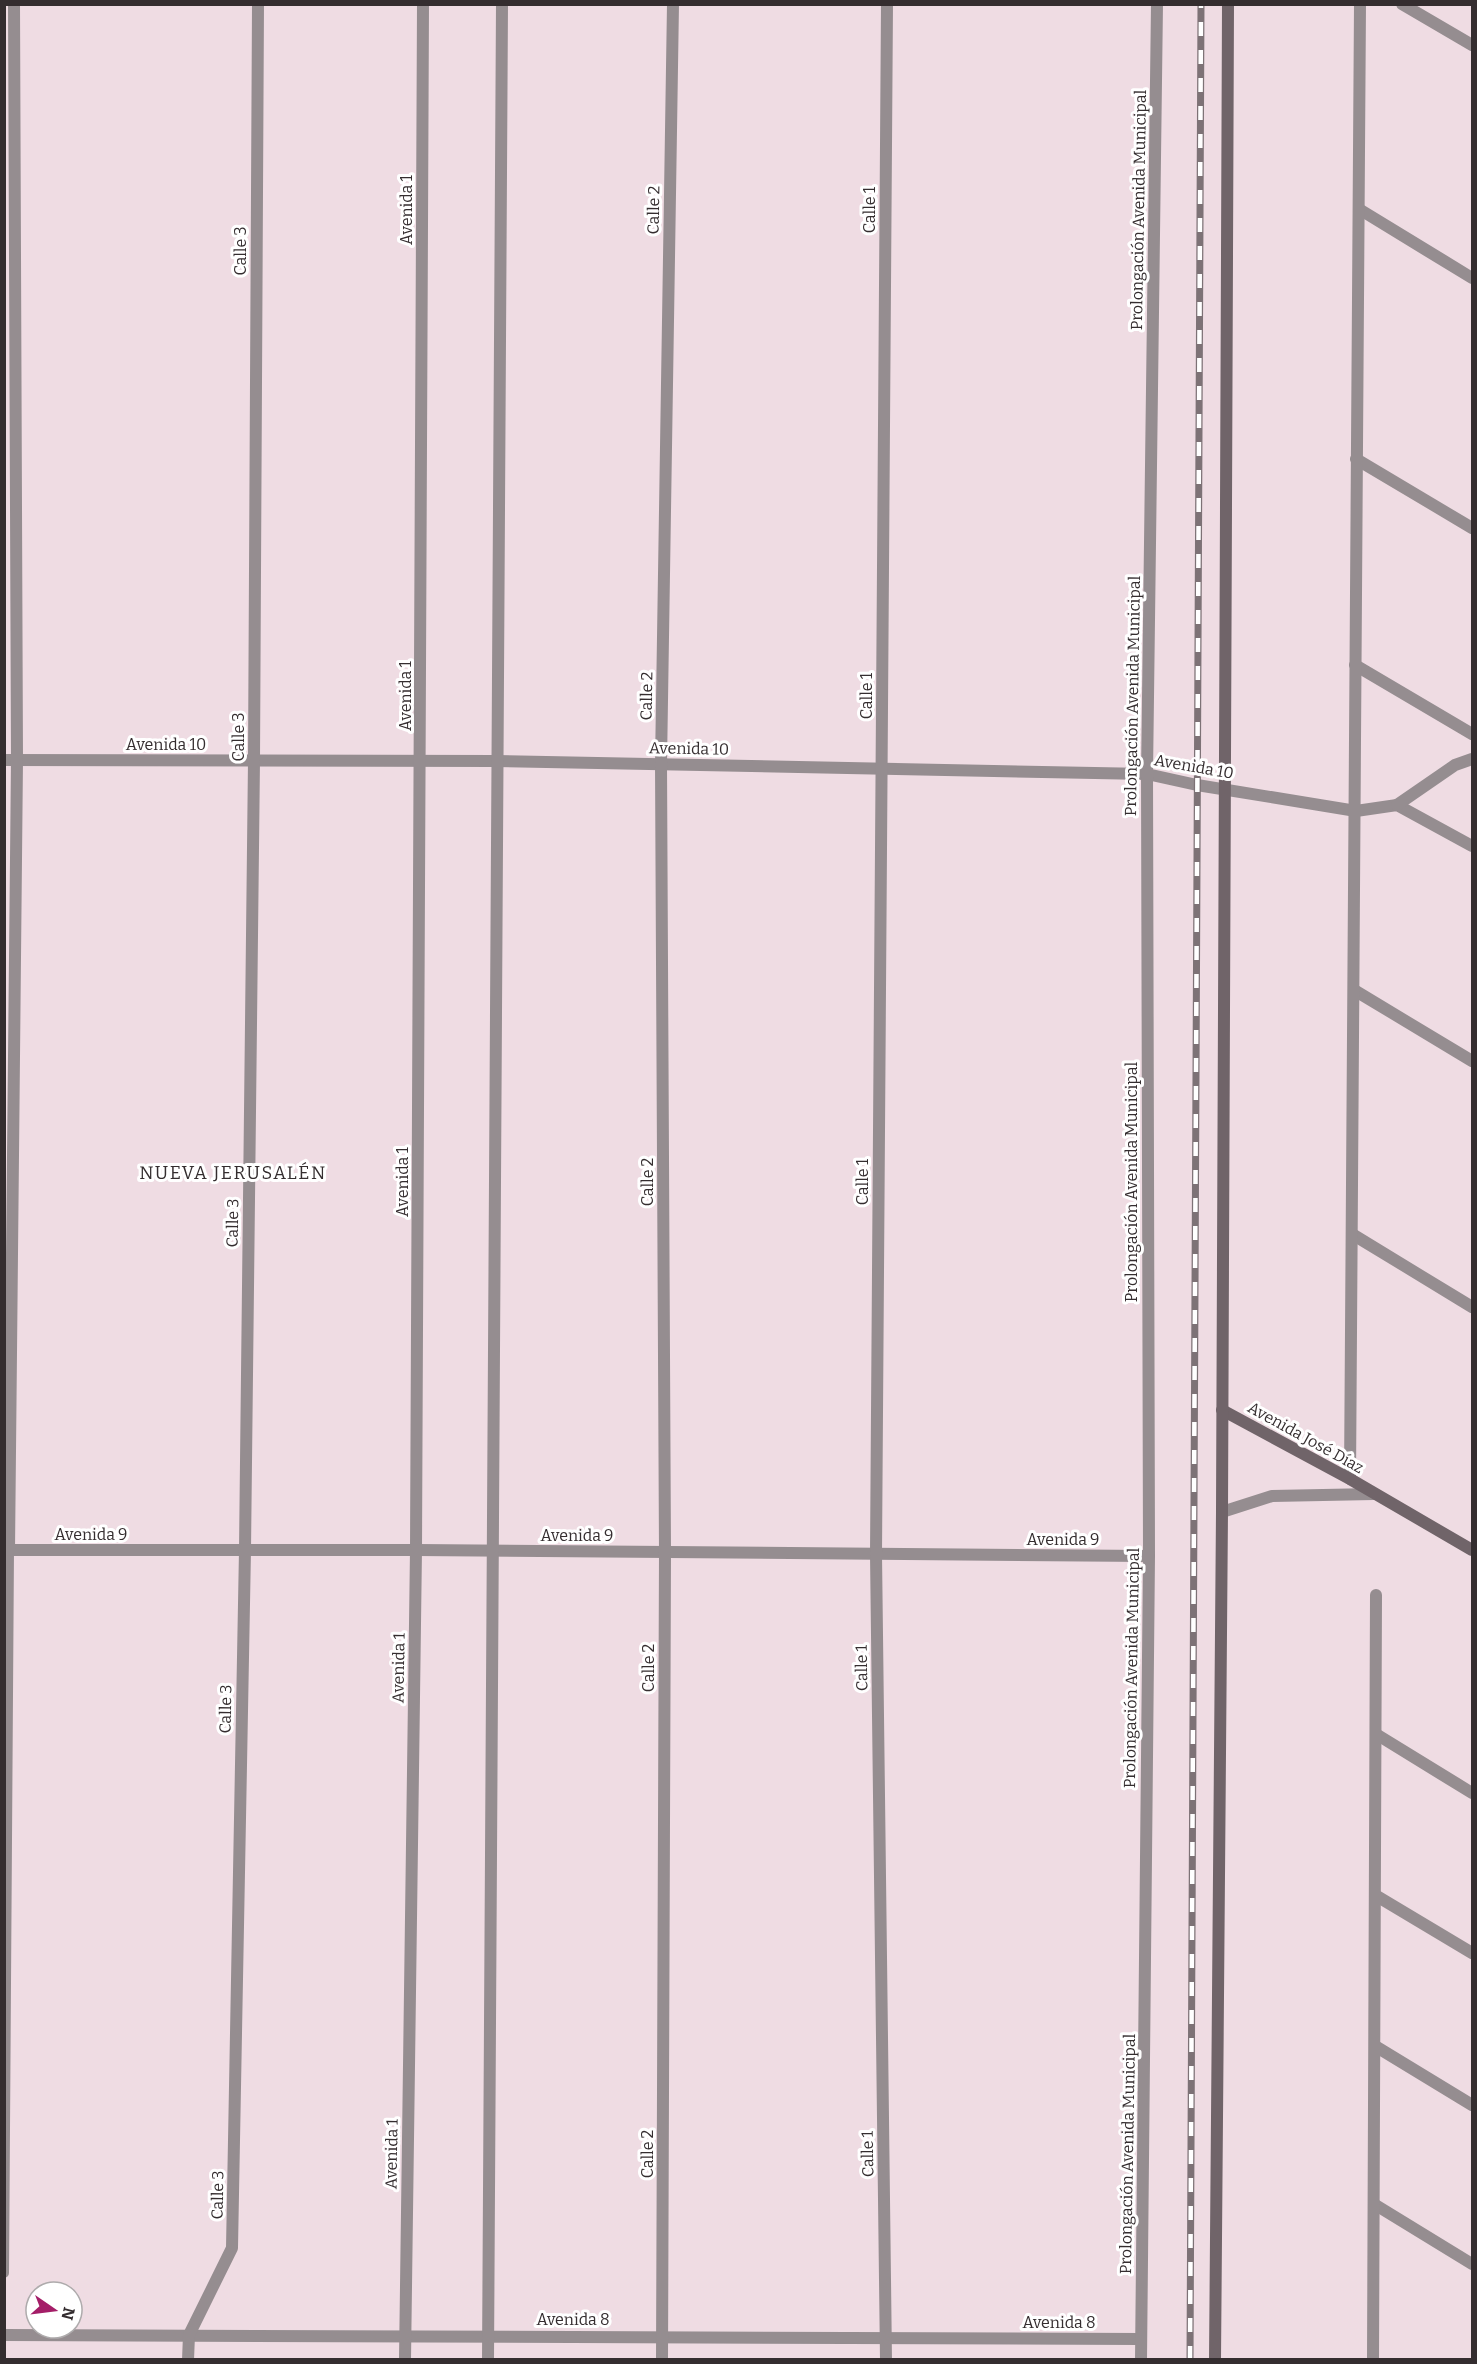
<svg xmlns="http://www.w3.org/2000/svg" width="1477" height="2364" font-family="Bitter,serif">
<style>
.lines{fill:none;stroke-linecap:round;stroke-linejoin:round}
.lane{stroke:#958d90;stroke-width:10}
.street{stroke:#958d90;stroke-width:12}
.secondary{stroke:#706469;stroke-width:12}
.rail-casing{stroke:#7d7276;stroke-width:7}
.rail{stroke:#fff;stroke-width:4.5;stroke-dasharray:14;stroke-linecap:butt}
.labels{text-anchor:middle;stroke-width:6;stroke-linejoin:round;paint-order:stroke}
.street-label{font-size:16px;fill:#342d2f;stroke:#fff}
.neighbourhood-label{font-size:18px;letter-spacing:1.5px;fill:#342d2f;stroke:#fff}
</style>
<rect width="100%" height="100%" fill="#efdce3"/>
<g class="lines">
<!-- lane -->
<path class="lane" d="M4,2273l5,-723"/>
<!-- street -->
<g class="street">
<path d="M1402,4l70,41"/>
<path d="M1359,209l113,69"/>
<path d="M1356,459l116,69"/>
<path d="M1355,665l117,69"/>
<path d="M4,760l492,1 651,13 50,11 159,26 41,-6 75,41"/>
<path d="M1397,805l58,-40 17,-6"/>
<path d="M1354,990l118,71"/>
<path d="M1352,1234l120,73"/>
<path d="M1350,1479l10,-1475"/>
<path d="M1222,1512l50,-16 102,-2"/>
<path d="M4,1550h412l733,6"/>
<path d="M9,1550l8,-790 -3,-756"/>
<path d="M1376,1734l96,59"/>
<path d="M1375,1895l97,58"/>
<path d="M1375,2046l97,59"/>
<path d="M1374,2204l98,60"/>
<path d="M4,2335l1137,4"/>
<path d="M188,2360l1,-25 43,-87 13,-698 9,-790 4,-756"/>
<path d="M405,2360l11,-810 7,-1546"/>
<path d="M488,2360l14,-2356"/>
<path d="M662,2360l3,-807 -4,-789 12,-760"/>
<path d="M886,2360l-10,-806 11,-1550"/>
<path d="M1141,2360l8,-804 -2,-782 10,-770"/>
<path d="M1373,2360l3,-765"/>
</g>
<!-- secondary -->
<g class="secondary">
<path d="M1222,1410l128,69 122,71"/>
<path d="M1215,2360l7,-848 6,-1508"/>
</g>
<defs>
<path id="rail" d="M1190,2360l11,-2356"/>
</defs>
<!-- rail casing -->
<use href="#rail" class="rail-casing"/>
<!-- rail -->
<use href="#rail" class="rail"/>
</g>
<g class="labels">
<!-- street labels -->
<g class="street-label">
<text transform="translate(406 210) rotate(-90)" y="6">Avenida 1</text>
<text transform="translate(653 210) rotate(-89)" y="6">Calle 2</text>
<text transform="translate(869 210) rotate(-90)" y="6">Calle 1</text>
<text transform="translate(1138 210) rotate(-89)" y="6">Prolongación Avenida Municipal</text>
<text transform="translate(240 251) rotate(-90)" y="6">Calle 3</text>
<text transform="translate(405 696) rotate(-90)" y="6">Avenida 1</text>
<text transform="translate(646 696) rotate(-89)" y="6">Calle 2</text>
<text transform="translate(866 696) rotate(-90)" y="6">Calle 1</text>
<text transform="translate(1132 696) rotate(-89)" y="6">Prolongación Avenida Municipal</text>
<text transform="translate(238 737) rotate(-90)" y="6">Calle 3</text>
<text x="166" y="750">Avenida 10</text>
<text transform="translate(689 748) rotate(1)" y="6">Avenida 10</text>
<text transform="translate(1194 766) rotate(10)" y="6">Avenida 10</text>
<text transform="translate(402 1182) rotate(-90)" y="6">Avenida 1</text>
<text transform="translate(647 1182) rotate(-90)" y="6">Calle 2</text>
<text transform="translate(862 1182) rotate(-90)" y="6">Calle 1</text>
<text transform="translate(1131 1182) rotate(-90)" y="6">Prolongación Avenida Municipal</text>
<text transform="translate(232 1223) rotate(-89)" y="6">Calle 3</text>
<text transform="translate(1306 1437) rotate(29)" y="6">Avenida José Díaz</text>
<text x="91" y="1540">Avenida 9</text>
<text x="577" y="1541">Avenida 9</text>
<text x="1063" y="1545">Avenida 9</text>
<text transform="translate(398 1668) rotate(-89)" y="6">Avenida 1</text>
<text transform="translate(648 1668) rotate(-90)" y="6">Calle 2</text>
<text transform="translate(861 1668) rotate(-91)" y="6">Calle 1</text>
<text transform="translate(1131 1668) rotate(-89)" y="6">Prolongación Avenida Municipal</text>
<text transform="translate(225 1709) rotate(-89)" y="6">Calle 3</text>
<text transform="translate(391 2154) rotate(-89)" y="6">Avenida 1</text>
<text transform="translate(647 2154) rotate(-90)" y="6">Calle 2</text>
<text transform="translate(867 2154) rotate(-91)" y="6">Calle 1</text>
<text transform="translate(1127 2154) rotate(-89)" y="6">Prolongación Avenida Municipal</text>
<text transform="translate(217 2195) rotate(-89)" y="6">Calle 3</text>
<text x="573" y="2325">Avenida 8</text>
<text x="1059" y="2328">Avenida 8</text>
</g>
<!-- neighbourhood labels -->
<g class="neighbourhood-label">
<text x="233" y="1179">NUEVA JERUSALÉN</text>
</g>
</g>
<!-- border -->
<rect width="1477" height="2364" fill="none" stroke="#342d2f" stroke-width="12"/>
<!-- north arrow -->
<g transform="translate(54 2310) rotate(104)"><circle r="28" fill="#ffffff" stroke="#aeabac" stroke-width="1.5"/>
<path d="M0-4.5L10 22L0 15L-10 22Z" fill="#a41e68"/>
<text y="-9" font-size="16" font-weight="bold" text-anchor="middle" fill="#342d2f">N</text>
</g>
</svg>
